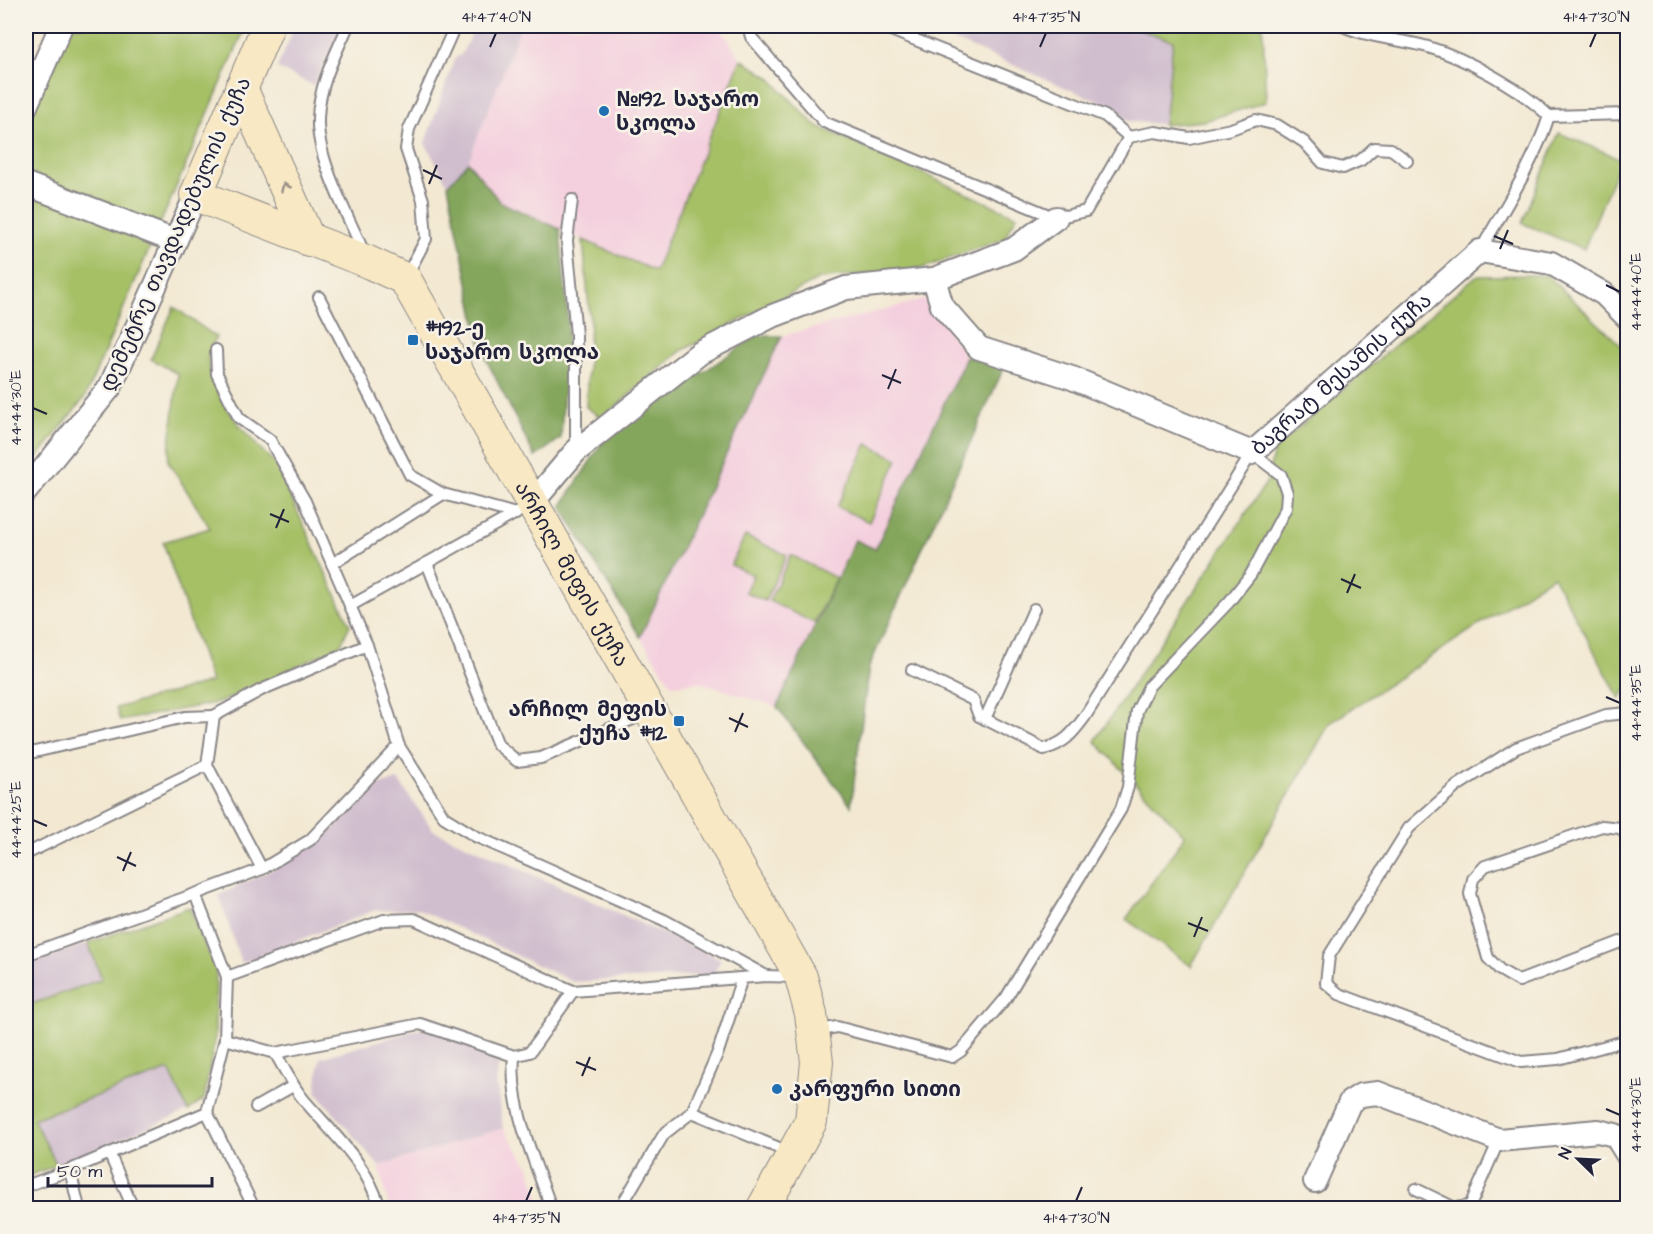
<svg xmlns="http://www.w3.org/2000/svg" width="1653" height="1234" font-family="'Architects Daughter','Noto Sans Georgian',sans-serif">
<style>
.built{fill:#f4cfde}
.industrial{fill:#d0bdce}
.green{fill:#a6c066;stroke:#647150;stroke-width:1.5}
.forest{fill:#84a65b;stroke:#53644b;stroke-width:1.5}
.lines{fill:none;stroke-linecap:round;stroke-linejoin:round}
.lane-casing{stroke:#8a8687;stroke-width:14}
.street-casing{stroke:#8a8687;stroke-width:26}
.secondary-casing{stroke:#8a8687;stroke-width:34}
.lane{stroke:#fff;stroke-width:10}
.street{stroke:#fff;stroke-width:22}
.secondary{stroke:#f8e8c3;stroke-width:32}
.oneway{stroke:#988f86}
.ticks{fill:none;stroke:#22223b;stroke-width:2}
.poi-dot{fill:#1f6fb2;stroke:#f7f3e8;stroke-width:2}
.labels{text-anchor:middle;stroke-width:5;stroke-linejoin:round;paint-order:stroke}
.poi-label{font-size:21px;font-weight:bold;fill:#22223b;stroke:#f7f3e8;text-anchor:start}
.street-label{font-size:21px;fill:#22223b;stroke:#f7f3e8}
.neatline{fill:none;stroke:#22223b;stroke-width:2}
.ticks-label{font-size:15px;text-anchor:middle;fill:#22223b}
</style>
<rect width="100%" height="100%" fill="#f7f3e8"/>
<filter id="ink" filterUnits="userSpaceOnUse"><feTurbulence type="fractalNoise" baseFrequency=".0167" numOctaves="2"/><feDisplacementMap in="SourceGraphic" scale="12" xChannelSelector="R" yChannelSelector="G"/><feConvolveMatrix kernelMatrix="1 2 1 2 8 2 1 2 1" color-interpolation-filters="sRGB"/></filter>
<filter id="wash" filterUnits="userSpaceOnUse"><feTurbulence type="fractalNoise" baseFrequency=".008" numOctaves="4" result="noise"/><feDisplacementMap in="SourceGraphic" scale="24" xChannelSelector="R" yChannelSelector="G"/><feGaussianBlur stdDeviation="1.35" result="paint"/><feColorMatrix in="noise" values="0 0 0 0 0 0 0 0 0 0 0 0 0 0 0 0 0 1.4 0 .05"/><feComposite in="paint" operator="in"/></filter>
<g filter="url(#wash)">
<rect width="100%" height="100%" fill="#f3e9d3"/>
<!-- built -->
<g class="built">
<path d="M521,26h198l22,33 -86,213 -155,-70 -32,-40z"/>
<path d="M926,299l40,58 -91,192 -20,-9 -78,167 -78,-25 -27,3 -32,-48 142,-301z"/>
<path d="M503,1128l26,38 13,42h-153l-10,-42z"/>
</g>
<!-- industrial -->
<g class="industrial">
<path d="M295,26h46l-27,60 -37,-18z"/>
<path d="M476,26h45l-53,136 -20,23 -23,-42 30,-85 6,-3z"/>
<path d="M921,26h208l44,15 -9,84 -35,-4 -32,-20z"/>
<path d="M398,780l35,50 288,129 -8,16 -140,7 -155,-73 -45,2 -132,52 -22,-68 69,-33 43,-31 39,-44z"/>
<path d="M88,943l14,36 -76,27v-42z"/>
<path d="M423,1028l77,29 -4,23 7,48 -124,38 -63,-74 4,-34z"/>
<path d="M170,1070l18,41 -131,54 -24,-46z"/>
</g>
<!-- green -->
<g class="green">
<path d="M66,26h180l-161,371 -59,75v-355z"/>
<path d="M1129,26h134l3,76 -62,19 -40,4 9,-84z"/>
<path d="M741,59l28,18 46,48 202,91 -13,23 -84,30 -101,10 -138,72 -79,67 -16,-11 4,-86 -7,-81 72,31z"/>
<path d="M1559,133l62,26 -37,90 -62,-26z"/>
<path d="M1547,275l80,76 1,335 -8,13 -67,-123 -223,147 -139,243 -65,-47 59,-83 -90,-95 173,-261 6,-31 202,-173z"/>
<path d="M174,307l42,30c-3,7 -8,16 -8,22 4,39 40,79 67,104l75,162 -10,21 -119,56 -101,19 -4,-13 95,-26 -48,-140 47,-14 -42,-67 10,-87 -27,-15z"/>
<path d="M867,444l31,15 -29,63 -32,-15z"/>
<path d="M745,536l42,19 -22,46 -20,-9 8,-17 -22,-10z"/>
<path d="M791,555l45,23 -22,45 -45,-22z"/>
<path d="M189,907l27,63 -1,68 -11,61 -16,12 -19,-41 -136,49 24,46 -31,12v-171l76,-27 -14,-36z"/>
</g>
<!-- forest -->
<g class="forest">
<path d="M468,162l32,40 60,27 8,92 -7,117 -26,19 -53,-106 -34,-166z"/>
<path d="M756,336h26l-142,301 -79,-130 42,-66z"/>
<path d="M966,357l40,6 -137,304 -18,139 -74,-99 78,-167 20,9z"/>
</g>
</g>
<g filter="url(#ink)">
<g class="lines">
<defs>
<g id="lane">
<path d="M348,26c-13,29 -29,59 -30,92 -2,41 30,97 46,135"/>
<path d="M748,26l3,11 73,85 232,96 30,-7 43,-74"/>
<path d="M881,26l224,90 24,21 26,-5 34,6 42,-9 25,-9 21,5 27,17 19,21 20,5 18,-8 13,-12 17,1 16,12"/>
<path d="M1343,26c27,12 56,13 85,21 40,12 91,41 121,69l79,-2"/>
<path d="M572,200l-5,41 9,94v116"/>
<path d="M1480,251c25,-44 54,-88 69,-135"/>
<path d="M406,277l20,-38 -3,-39 -17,-51 3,-20 46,-103"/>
<path d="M319,297l91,178 33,19 73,20"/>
<path d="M216,350l1,24 22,44 31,22 35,61 62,144 32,101 45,71 31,19 189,84 102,56"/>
<path d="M427,563l71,182 19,16 24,-3 106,-45"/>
<path d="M332,564l111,-70"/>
<path d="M350,606l168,-94"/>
<path d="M1628,713l-22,2 -90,33 -59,38 -48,42 -80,128 -3,27 13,11 182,68 37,-3 70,-19"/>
<path d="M985,719l49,-110"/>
<path d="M399,746l-89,94 -48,29 -67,25 32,83 157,-57 30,-1 159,72 193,-15 30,1"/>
<path d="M26,754l159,-37 29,-1"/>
<path d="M207,765l55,104"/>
<path d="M1628,835l-8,-7 -18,-2 -117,40 -12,13 -3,15 18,64 12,12 19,11 109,-42"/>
<path d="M26,854l181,-89 7,-49 47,-26 106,-45"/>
<path d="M26,955l169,-61"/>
<path d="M815,1031l22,-4 115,30 9,-6 45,-53 115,-189 7,-22 9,-76 12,-25 80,-84 22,-28 35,-66 1,-15 -6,-18 -29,-22 -168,265c-12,16 -20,26 -40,31l-59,-30 -6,-3 -6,-16 -61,-30"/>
<path d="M225,1039l50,14 145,-29 94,32 16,-4 43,-61"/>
<path d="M275,1053c10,16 17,33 29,47 30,35 63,63 76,108"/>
<path d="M514,1056c-5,51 21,104 37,152"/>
<path d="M256,1107l37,-21"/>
<path d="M207,1112l47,96"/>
<path d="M692,1112l99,41"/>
<path d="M110,1155l23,53"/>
<path d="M26,1186l44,-16"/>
<path d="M1416,1189l39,19 15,-2 29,-66"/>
<path d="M79,1208l-9,-38 137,-58 18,-73 2,-62"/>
<path d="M620,1208l44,-74 28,-22 26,-60 24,-74"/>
</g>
<g id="street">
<path d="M26,106l35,-80"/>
<path d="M26,184l149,57"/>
<path id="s1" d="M934,279l8,27 37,42 93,30 180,75 228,-202 71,12 53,31 24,24"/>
<path d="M26,491l84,-104 86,-192"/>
<path d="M533,502l43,-51 124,-98 70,-36 76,-29 88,-9 80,-30 42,-31"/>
<path d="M1315,1181l35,-79 11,-7 17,-2 121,47 99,-9 17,4 13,21"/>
</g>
<g id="secondary">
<path id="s2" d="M268,26l-72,169 172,67 37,17 396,698 10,37 6,48 -6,59 -48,87"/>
<path d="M241,88l68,152"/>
</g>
</defs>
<!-- lane casing -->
<use href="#lane" class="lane-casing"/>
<!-- street casing -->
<use href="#street" class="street-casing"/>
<!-- secondary casing -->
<use href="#secondary" class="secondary-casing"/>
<!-- lane -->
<use href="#lane" class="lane"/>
<!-- street -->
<use href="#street" class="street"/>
<!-- secondary -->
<use href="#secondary" class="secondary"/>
</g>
<!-- one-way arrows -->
<defs><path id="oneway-chevron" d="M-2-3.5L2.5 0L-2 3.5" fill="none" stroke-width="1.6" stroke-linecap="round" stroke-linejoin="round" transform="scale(1.5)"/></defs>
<use class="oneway" href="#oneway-chevron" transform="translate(285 187) rotate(-114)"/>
</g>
<!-- ticks -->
<path class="ticks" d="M490,47l6,-14M1040,47l6,-14M1590,47l6,-14M423,170l19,9M429,184l8,-19M1494,236l19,8M1500,249l8,-19M1606,285l14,7M882,375l19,8M888,389l8,-20M33,408l14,6M270,514l19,8M276,528l8,-19M1341,579l20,9M1347,593l8,-19M1606,697l14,6M729,718l19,9M735,732l8,-19M33,820l14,6M117,857l19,9M123,871l8,-19M1188,923l20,8M1194,937l8,-20M576,1062l20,8M582,1076l8,-19M1606,1109l14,6M526,1201l6,-14M1076,1201l6,-14"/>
<!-- markers -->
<g class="poi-dot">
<circle cx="604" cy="111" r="6"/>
<rect x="407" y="334" width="12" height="12" rx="3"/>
<rect x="673" y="715" width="12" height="12" rx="3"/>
<circle cx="777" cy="1089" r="6"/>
</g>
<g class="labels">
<!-- poi labels -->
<g class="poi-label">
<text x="616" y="106">№192 საჯარო<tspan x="616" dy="24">სკოლა</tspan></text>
<text x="425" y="335">#192-ე<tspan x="425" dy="24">საჯარო სკოლა</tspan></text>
<text x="667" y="716" text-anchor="end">არჩილ მეფის<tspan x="667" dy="24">ქუჩა #12</tspan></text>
<text x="789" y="1096">კარფური სითი</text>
</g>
<!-- street labels -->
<g class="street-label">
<text transform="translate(175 234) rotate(-66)" y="7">დემეტრე თავდადებულის ქუჩა</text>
<text dy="7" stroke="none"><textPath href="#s1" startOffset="496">ბაგრატ მესამის ქუჩა</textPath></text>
<text dy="7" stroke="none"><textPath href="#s2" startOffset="748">არჩილ მეფის ქუჩა</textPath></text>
</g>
</g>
<!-- margin -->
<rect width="1653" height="1234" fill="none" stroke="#f7f3e8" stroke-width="66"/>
<!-- north arrow -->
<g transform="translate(1578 1159) rotate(294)" stroke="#f7f3e8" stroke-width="4.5" paint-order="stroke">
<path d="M0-4.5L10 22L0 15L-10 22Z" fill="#22223b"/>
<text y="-9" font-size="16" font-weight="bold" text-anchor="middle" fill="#22223b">N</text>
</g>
<!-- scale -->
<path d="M48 1177v9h164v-9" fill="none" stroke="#22223b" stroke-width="3"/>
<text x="57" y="1177" font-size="18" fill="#22223b" stroke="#f7f3e8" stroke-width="4.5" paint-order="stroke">50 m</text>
<rect x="33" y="33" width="1587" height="1168" class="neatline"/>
<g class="ticks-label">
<text x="496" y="22">41°47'40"N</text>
<text x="1046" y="22">41°47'35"N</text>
<text x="1596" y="22">41°47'30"N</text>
<text transform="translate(1636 292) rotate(-90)" y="5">44°44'40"E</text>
<text transform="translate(16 408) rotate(-90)" y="5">44°44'30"E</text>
<text transform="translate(1636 703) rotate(-90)" y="5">44°44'35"E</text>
<text transform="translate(16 820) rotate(-90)" y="5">44°44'25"E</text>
<text transform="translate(1636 1115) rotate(-90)" y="5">44°44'30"E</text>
<text x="526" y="1223">41°47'35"N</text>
<text x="1076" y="1223">41°47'30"N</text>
</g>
</svg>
